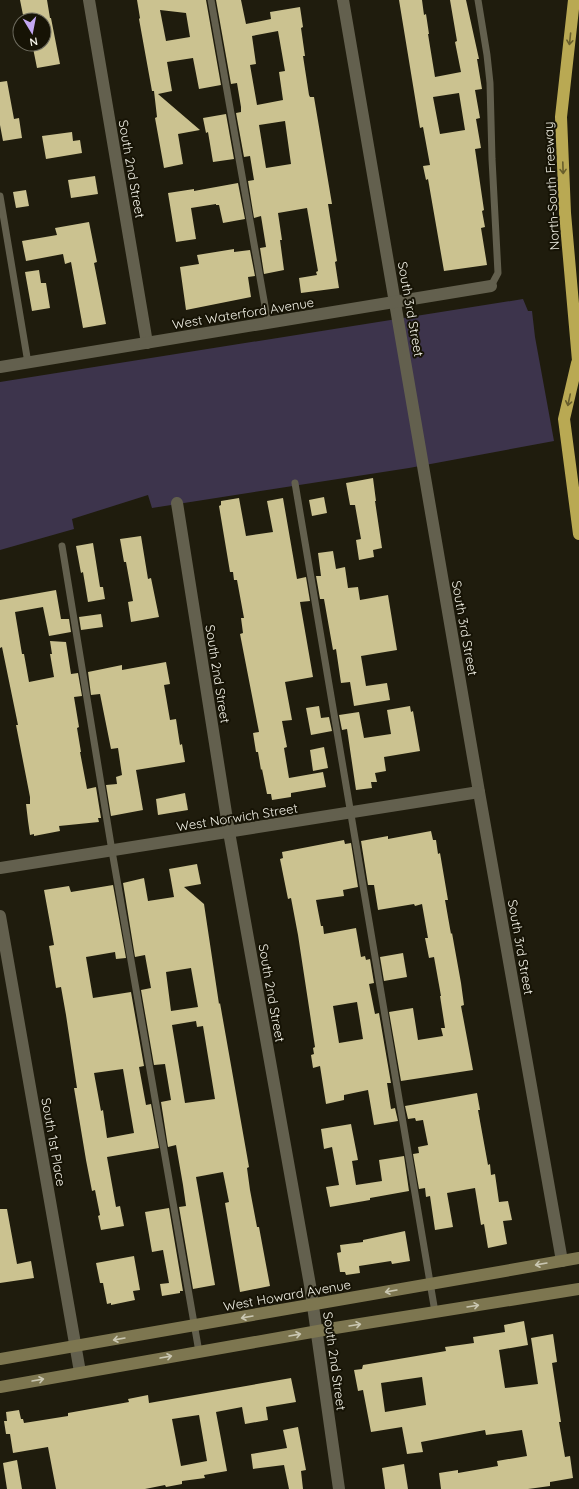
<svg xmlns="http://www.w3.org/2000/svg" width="579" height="1489" font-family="Quicksand,sans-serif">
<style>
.green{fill:#3d344c}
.building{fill:#cbc290;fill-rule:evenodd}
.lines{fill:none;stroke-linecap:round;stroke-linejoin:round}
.service{stroke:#63604e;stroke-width:7}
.minor{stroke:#63604e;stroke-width:12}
.secondary{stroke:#7d7650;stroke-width:12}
.motorway{stroke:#b9a953;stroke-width:12}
.oneway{stroke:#685e2c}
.oneway2{stroke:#cac7b2}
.labels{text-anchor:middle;stroke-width:4;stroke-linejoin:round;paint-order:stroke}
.street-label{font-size:13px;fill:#f3f2e7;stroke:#161305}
</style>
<rect width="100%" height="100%" fill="#1f1c0d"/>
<!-- green -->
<path class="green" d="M523,299l5,12h4l3,26 19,104 -145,27 -257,40 -4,-13 -76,24 2,10 -74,21v-168z"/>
<!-- building -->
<g class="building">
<path d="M20,0h27l3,18h1l9,46 -23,4 -4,-20 11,-2v-26h-20z"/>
<path d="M137,0h69l15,85 -22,4 -6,-31 -26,4 5,29 -14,3 42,36 -22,4 5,30 -19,4 -9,-50 2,-1 -3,-26h-2l-13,-72 1,-1zM160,10l26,3 4,24 -24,4z"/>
<path d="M216,0h25l5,24 25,-5 -1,-7 30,-5 3,20 -2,1 4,28h-2l6,39 1,2h4l18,107h-4l9,57 -2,1 4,26 -38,5 -2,-15 18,-3 -1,-3 2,-1 -11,-63 -29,5 4,27h-2l4,30 -20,4 -4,-26 6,-1 -5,-31 -7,2 -6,-37 6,-1 -4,-24 -6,1 -8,-44 5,-1v-5l-4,-24 -6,1zM278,31l7,40 -6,1 4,28 -26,5 -7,-40 6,-1 -4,-28zM285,121l6,43 -25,4 -7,-43z"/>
<path d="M399,0h23l2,15 2,-1 3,20h-1l7,43 26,-5 -6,-30 2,-1 -7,-41h16l13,59h-2l5,30 -7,1 5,28 -4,1 5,29 -6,1 9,61 -2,1 3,16 -4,1 6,37 -43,6 -16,-92 -2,1 -3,-14 7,-1 -7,-38 -3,1zM459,93l6,37 -25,4 -7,-37z"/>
<path d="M7,81l7,38 5,-1 3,20 -19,3 -3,-16v-43z"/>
<path d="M226,114l8,45 -21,3 -5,-30 -2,1 -3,-15z"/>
<path d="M72,132l1,9 7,-1 2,13 -36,6 -4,-23z"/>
<path d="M95,176l3,18 -27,4 -3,-18z"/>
<path d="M238,183l7,36 -22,4 -4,-18h-3v-1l-25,4 5,31 -20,3 -8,-49 26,-4v2z"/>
<path d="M26,190l3,16 -13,2 -3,-16z"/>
<path d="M89,222l8,40 -3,1 12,61 -23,4 -12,-66 -6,2 -2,-10 -37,7 -4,-20 35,-6 -2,-7z"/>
<path d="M234,249v3l16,-2 5,26 -7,1 3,20 -65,13 -6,-43 19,-3 -2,-9z"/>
<path d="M39,270l2,13h5l4,25 -18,3 -7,-39z"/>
<path d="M373,478l3,23h-1l7,47 -9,2 1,7 -15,3 -3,-20 5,-1 -6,-34h-5l-4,-22z"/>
<path d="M324,497l3,16 -15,3 -3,-16z"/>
<path d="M239,498l7,38 27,-4 -6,-31 16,-3 14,81 9,-2 4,24 -10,1 13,75 -28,5 7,38 -10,1 5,26 -3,1 5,30 34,-6 3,15 -35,6v4l-19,3 -1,-6h-4l-5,-25 -1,1 -3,-18h-2l-3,-19 6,-1 -19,-98 3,-1 -2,-15h3l-7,-38h-3l-1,-8h-3l-11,-66 2,-1v-4z"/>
<path d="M141,536l7,43 3,-1 8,39 -28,5 -3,-20 5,-1 -7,-39h-2l-4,-23z"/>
<path d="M93,543l7,44h3l2,12 -17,3 -5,-30 -2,1 -5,-27z"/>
<path d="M333,551l3,18 9,-2 3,21 10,-1 2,13 28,-5 9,55 -36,6 5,30 21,-3 3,17 -36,6 -4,-24 -9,1 -5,-34 -3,1 -9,-51h-4l-4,-23h5l-3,-23z"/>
<path d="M56,590l5,29h8l2,13 -22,4 -6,-29 -28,5 7,42h2l5,28 25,-5 -4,-23h2l-2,-13 16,1 5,32 7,-1 4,23 -8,1 5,30 -2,1 4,24h-1l7,37 9,-2 5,31h-3l1,4 -40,4 1,5 -26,5v-2l-4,1 -2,-14 -2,-17h4v-7l-14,-72h2l-16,-78 -2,1v-48z"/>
<path d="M101,614l2,13 -22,3 -2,-13z"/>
<path d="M166,662l4,22 -6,1 6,35 6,-1 4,26 2,-1 3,18 -49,8 7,40 -32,6 -5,-31 11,-1 -1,-7 6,-2 -4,-27 -7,1 -11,-55 -9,1 -3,-23 34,-7v5z"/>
<path d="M319,706l2,12 8,-1 3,14 -21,4 -5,-27z"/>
<path d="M410,706l1,6 2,-1 7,40 -36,6 2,14 -11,2 2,9h-6l1,6 -16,2 -9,-61 -5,1 -3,-15 20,-3 5,26 27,-4 -4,-24z"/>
<path d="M324,747l4,21 -15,3 -3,-21z"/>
<path d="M185,793l3,17 -30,5 -2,-16z"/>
<path d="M431,831l2,9h3l2,14 2,-1 8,47h-3l6,34 1,-1 9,50 3,22 -3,1 12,64 -72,11 -12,-69 24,-4 5,32 25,-4 -2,-8h4l-5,-32h1l-7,-39 -5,1 -4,-20h3l-6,-34 -7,2 -1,-2 -36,6 -4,-25h-6l-7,-44 27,-5v3z"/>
<path d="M344,840l1,4 6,-1 7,44 -15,3 1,6 -28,4 5,26h2l1,8 32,-6 5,29 4,-1 1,4 4,-1 4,24 -5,1 6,30 4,-1 12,70h-4l4,26 4,-1 3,13 -24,4 -6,-35 -24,5v5l-18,4 -6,-38 -7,2 -2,-13 3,-1 -1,-6 2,-1 -17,-112 -7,-37 -3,1 -8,-40 3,-1 -1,-6zM357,1002l6,37 -24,4 -6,-37z"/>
<path d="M197,864l4,20 -17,3 20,17 15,100 1,-1 29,164 -2,1 3,22 7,37h2l11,59 -30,6 -15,-89 4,-1 -6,-30 -27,5 19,108 -22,4 -14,-82 7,-1 -3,-21 -7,-40 -8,2 -7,-45 10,-2 -6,-36 -11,1 -13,-75 10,-2 -6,-33 -10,2 -12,-74 21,-5 4,23 26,-4 -5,-28zM191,968l7,39 -27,4 -5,-39zM196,1021l1,6 6,-1 12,73 -30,4 -13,-78z"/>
<path d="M113,885l13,73 -10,1 -1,-7 -29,5 7,41 38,-6 13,74 -5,1 7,38 5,-1 8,44 -52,9 9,50 4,-1 4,20 -23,4 -3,-14 2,-1 -5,-25 -3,1 -6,-31 -12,-72h3l-11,-73 -5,-28 -5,1 -7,-42 5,-1 -10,-55 25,-4 2,6zM123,1069l11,64 -27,5 -4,-28 -2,1 -7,-38z"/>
<path d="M403,953l4,24 -23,4 -4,-24z"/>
<path d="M477,1093l3,17h-2l10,55 2,-1 1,11 4,-1 4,28 9,-1 4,19 -9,1 4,23 -19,4 -4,-24 -3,1 -6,-37 -28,5 6,34 -18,3 -5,-34 -4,1 -1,-9 -6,1 -6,-35 6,-1 -1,-6 10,-2 -5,-25 -7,1 -1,-3 -7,1 -3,-13z"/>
<path d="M351,1124l7,36 -6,1 4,24 26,-4 -3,-21 25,-4 5,35 -39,7v2l-40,7 -4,-20 13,-2 -7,-38 -8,2 -3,-20z"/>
<path d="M169,1208l14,83h-3v2l-18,3 -2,-12 9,-1 -6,-33 -11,2 -7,-40z"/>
<path d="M0,1209h7l10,55 14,-3 3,17 -34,5z"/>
<path d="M405,1231l5,30 -18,3 -1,-3 -32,5 1,7 -14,2 -1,-3h-5l-3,-19 4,-1 -1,-7 23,-3v-2z"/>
<path d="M134,1256l6,34 -7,1 2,9 -24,5v-2l-4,1 -4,-21h-3l-4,-20z"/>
<path d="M524,1321l4,24 -29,5 6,38 33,-4 -7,-46 22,-4 4,28 -5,1 9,59h-2l6,35 5,-1 3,22 -23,4v4l-22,3h-87l-2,-16 19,-3v3l40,-7 -1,-5 30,-5 -5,-26 -36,5 -1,-5 -64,12 2,10 -16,2 -5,-27 -31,5 -8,-42 -5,1 -4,-21 8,-1 1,-4 83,-14 -1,-4 29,-4 -1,-6 32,-5 -1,-7zM422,1377l4,28 -41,7 -4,-29z"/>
<path d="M291,1378l5,24 -30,5 2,13 -23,4 -3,-17 -26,5 11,59 -23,4 1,3 -23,3v3l-16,3 -1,-2 -20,4h-89l-8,-42 -35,6 -3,-19h-4l-2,-13h3l-1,-9 13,-2 2,9h2l1,4 44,-7v-3l61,-11 -1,-3 20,-4 1,8zM199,1415l8,46 -26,5 -9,-47z"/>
<path d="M298,1427l8,43 -5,1 2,18h-14l-5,-24 -31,4 -2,-15 36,-6 -4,-18z"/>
<path d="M17,1460l5,29h-15l-4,-26z"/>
<path d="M404,1464l4,25h-23l-3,-21z"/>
</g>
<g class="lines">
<!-- service -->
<g class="service">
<path d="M211,0l57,323"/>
<path d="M478,0l9,55 3,28 2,76 6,114 -7,13"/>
<path d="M0,196l28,167"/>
<path d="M295,483l140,829"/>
<path d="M62,546l50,305 87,501"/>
</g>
<!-- minor -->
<g class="minor">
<path d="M89,0l58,343"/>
<path d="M343,0l136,792 83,469"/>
<path d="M0,367l491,-81"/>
<path d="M177,503l52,329 81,453 29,204"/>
<path d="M0,868l479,-76"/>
<path d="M0,916l80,456"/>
</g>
<!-- secondary -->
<g class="secondary">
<path d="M0,1359l579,-101"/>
<path d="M0,1387l335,-59 244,-39"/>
</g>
<!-- motorway -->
<g class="motorway">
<path d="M574,0l-13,117 4,96 14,159"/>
<path d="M577,363l-13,56 15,115"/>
</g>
</g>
<!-- one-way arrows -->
<defs><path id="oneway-shaft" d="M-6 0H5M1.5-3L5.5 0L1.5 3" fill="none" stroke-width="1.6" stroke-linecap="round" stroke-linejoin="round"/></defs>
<g class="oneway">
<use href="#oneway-shaft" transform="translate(570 39) rotate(96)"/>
<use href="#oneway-shaft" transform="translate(563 168) rotate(88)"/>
<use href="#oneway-shaft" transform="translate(569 400) rotate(102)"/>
</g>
<g class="oneway2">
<use href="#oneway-shaft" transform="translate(541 1264) rotate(170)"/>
<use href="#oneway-shaft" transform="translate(391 1291) rotate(170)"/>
<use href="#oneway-shaft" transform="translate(473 1306) rotate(-9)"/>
<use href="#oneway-shaft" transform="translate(247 1317) rotate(170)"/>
<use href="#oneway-shaft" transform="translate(355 1325) rotate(-9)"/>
<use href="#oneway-shaft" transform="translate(295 1335) rotate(-10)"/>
<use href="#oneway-shaft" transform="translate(119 1339) rotate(170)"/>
<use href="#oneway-shaft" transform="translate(166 1357) rotate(-10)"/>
<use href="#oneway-shaft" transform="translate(38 1380) rotate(-10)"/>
</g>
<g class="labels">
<!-- street labels -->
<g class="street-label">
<text transform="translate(132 169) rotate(80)" y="5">South 2nd Street</text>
<text transform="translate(551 186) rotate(-93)" y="5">North-South Freeway</text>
<text transform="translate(411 309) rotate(80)" y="5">South 3rd Street</text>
<text transform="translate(243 313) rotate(-9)" y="5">West Waterford Avenue</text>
<text transform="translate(465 628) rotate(80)" y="5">South 3rd Street</text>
<text transform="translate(218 674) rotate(81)" y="5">South 2nd Street</text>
<text transform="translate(237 817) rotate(-9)" y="5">West Norwich Street</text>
<text transform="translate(521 947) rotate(80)" y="5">South 3rd Street</text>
<text transform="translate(272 993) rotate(80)" y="5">South 2nd Street</text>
<text transform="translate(54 1142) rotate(80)" y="5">South 1st Place</text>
<text transform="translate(287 1295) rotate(-10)" y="5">West Howard Avenue</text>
<text transform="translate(335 1361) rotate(82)" y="5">South 2nd Street</text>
</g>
</g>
<!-- north arrow -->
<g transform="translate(32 32) rotate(170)"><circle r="19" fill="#161305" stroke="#6e6c5f"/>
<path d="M0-3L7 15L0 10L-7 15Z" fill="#c3a7f2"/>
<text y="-6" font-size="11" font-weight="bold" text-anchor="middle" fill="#f3f2e7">N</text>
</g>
</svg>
